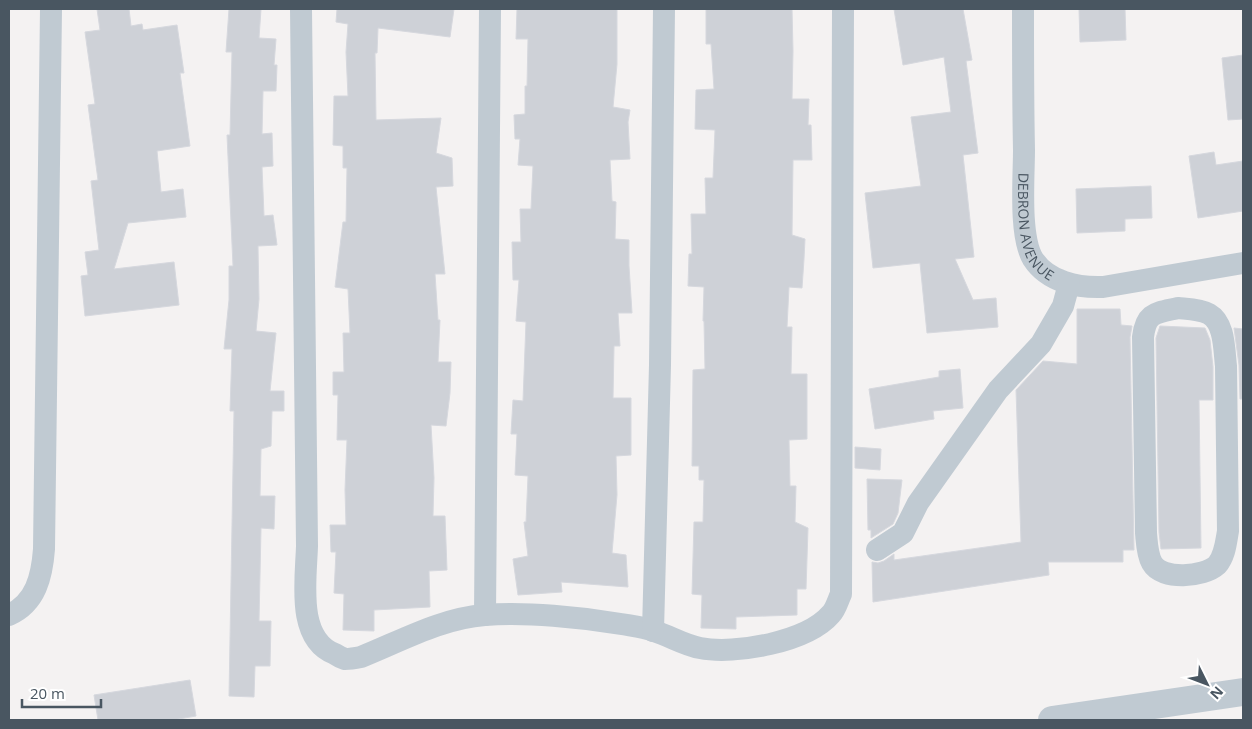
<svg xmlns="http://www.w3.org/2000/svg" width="1252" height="729" font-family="'Open Sans',sans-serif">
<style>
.building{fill:#ced1d7;stroke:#d6d8de}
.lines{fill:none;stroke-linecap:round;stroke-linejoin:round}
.minor{stroke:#c0cad2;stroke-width:22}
.tertiary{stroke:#c0cad2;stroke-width:28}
.labels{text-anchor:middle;stroke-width:4.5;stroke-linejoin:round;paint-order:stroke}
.street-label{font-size:14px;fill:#495661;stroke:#fff}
</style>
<rect width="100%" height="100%" fill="#f4f2f2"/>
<!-- building -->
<g class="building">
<path d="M97,9h32l2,17 11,-2 1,6 34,-5 7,48h-4l10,73 -33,5 4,41 22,-3 3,28 -58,6 -14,46 60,-7 5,43 -94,11 -4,-40 7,-1 -3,-23 14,-2 -8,-69 7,-1 -10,-75 7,-1 -10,-72 15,-2z"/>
<path d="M229,9h32l-2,29 17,1 -2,26h3l-1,26h-13l-1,43 10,-1 1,33 -11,1 2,49 9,-1 4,30 -19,1 1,53 -3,32 20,2 -6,58h14v20h-12l-1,35 -10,3 -1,47h15l-1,33 -13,-1 -2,93h12l-1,45h-15l-1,31 -25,-1 5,-285h-4l2,-62h-8l5,-49v-34h4l-6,-131h3l2,-83h-6z"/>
<path d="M337,9h117l-4,28 -72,-9 -1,25h-2l1,67 65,-2 -5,35 16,5 1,28 -17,1 9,87h-10l3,46h2l-2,42h13l-1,31 -4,33 -15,-1 3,53 -1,38h12l2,54 -18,1 1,36 -56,3v21l-31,-1 1,-36 -10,-1 2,-41h-5l-1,-27h16l-1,-35 2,-50h-10l1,-45h-5v-23h11l-1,-39h7l-2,-44 -13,-2 8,-65h3l1,-54h-4v-22l-10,-1 1,-49h14l-2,-44 2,-28 -12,-2z"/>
<path d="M517,9h100v55l-4,43 17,3 -2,12 2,37 -20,1 2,41 4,1 -1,37 14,1v26l3,47h-14l2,33h-6l-1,52h18v57l-15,1 1,39 -5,58 14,2 2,32 -67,-5 1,10 -44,3 -5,-36 15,-3 -4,-34h2l2,-46 -13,-1 2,-41h-6l2,-34 10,1 3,-79 -10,-1 3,-41h-6l-1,-38h9l-1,-33h11l2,-43 -15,-1 2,-26h-5l-1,-24 11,-1v-28h2l1,-47h-12z"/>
<path d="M706,9h86l1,42 -1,48h17l-1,26h3l1,35h-19l-1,75 13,4 -1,20 -2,29 -13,-1 -2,40h5l-1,47h16v65l-18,1 1,46h6l-1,36 13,6 -2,61h-9v26l-61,2v12l-35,-1 1,-33 -10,-1 2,-72h9l1,-42h-5v-14h-7l1,-96 12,-1 -1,-48h-1l1,-34 -16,-1 1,-32h3l-1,-40h15l-1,-36h8l2,-48 -20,-1 1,-39 18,-1 -3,-45h-5z"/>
<path d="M894,9h69l9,51 -6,1 12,92 -15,2 11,102 -19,2 18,41 23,-2 2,29 -71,6 -7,-70 -47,5 -8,-75 56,-7 -10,-69 40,-5 -7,-55 -41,8z"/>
<path d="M1079,9h46l1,31 -46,2z"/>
<path d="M1243,55v64l-15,1 -6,-62z"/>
<path d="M1214,152l2,13 27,-4v50l-45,7 -9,-62z"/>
<path d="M1151,186l1,32 -27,1v12l-48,2 -1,-44z"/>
<path d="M1077,309h43l1,16 11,1 -2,11 4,213h-11v12h-75l1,13 -176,27 -1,-40 6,1 6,-2 10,-7v6l127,-18 -5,-152 27,-29 34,3z"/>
<path d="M1160,326l45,2 5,12 3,27v33h-14l2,148 -40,1 -2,-17 -3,-194z"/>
<path d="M1234,328l9,1v70h-3l-1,-34z"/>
<path d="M960,369l3,39 -30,3 1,8 -59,10 -6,-40 70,-12v-6z"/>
<path d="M855,447l26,2 -1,21 -25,-2z"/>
<path d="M867,479l35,1 -4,33 -5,11 -22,14v-8h-3z"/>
<path d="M190,680l6,36 -23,4h-75l-4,-25z"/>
</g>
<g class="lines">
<!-- minor -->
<g class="minor">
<path d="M301,9l6,537c-1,34 -11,93 28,108 3,2 7,4 10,5 5,0 11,-1 16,-2 40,-16 81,-39 124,-42 42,-3 95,2 136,9 11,2 23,3 33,7 16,5 30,14 46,17 35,7 107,-6 131,-34 5,-5 7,-14 10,-20l2,-585"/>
<path id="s1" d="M1023,9c0,47 0,94 1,141 0,27 -5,86 9,109 15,23 45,29 70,28l140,-24"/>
<path d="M1178,308c10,1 22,1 31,6 16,9 15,36 17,52l2,165c-2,11 -3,25 -11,34 -13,12 -55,16 -65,-2 -5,-9 -5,-20 -6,-30l-3,-196c3,-25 13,-24 35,-29z"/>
<path d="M877,550l26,-17 15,-30 80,-113 43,-46 22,-38 6,-22"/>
<path d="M9,615c27,-12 33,-39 35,-66l7,-540"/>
<path d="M485,615l5,-606"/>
<path d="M653,631l7,-266 4,-356"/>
</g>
<!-- tertiary -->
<path class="tertiary" d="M1052,720l191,-28"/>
</g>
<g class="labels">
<!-- street labels -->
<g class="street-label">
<text dy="5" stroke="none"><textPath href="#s1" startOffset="221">DEBRON AVENUE</textPath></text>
</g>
</g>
<!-- border -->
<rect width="1252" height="729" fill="none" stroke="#495661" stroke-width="20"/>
<!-- north arrow -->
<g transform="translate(1207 684) rotate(132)" stroke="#ffffff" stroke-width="4" paint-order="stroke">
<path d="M0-4L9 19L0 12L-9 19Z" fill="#495661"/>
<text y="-8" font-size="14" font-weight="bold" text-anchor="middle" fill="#495661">N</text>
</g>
<!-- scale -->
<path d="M22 699v8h79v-8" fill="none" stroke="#495661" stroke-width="2.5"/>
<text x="30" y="699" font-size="15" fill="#495661" stroke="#ffffff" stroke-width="4" paint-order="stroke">20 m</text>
</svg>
